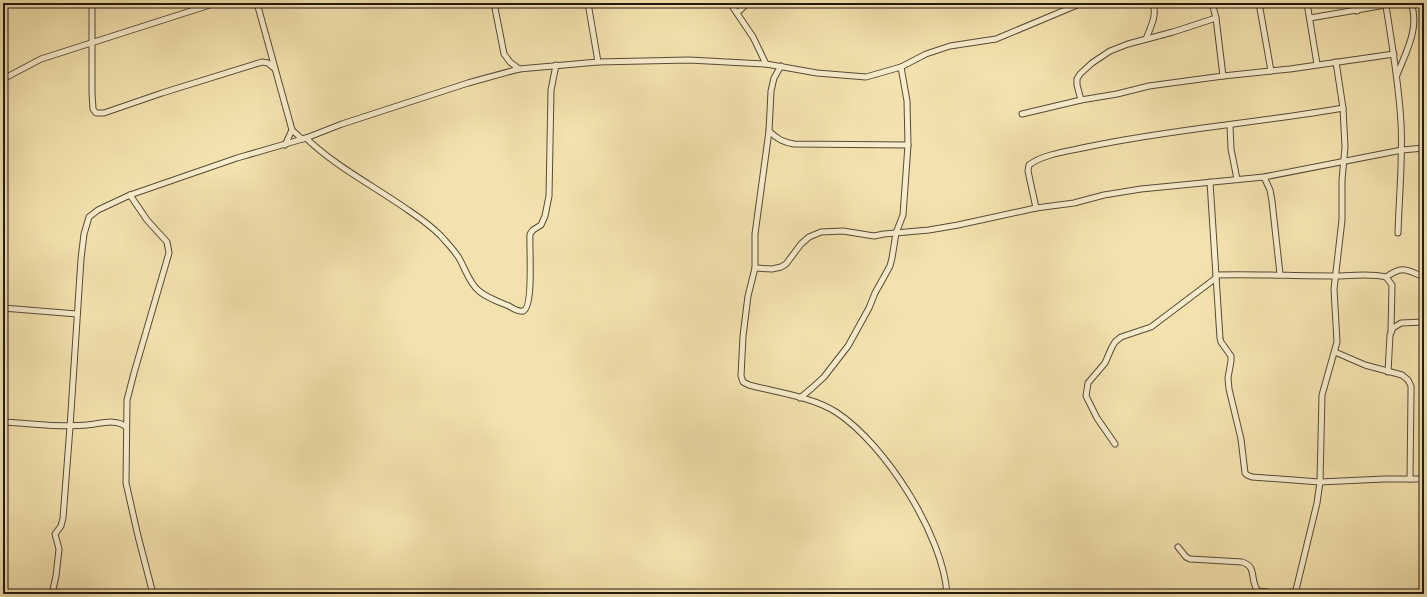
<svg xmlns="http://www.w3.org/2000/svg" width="1427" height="597" font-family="Cardo,serif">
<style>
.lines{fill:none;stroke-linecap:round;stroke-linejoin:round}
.street-casing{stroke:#564b36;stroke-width:7}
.street{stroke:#f7eccb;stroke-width:5}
</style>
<rect width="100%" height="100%" fill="#f3e2af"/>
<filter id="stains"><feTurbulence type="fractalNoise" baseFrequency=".005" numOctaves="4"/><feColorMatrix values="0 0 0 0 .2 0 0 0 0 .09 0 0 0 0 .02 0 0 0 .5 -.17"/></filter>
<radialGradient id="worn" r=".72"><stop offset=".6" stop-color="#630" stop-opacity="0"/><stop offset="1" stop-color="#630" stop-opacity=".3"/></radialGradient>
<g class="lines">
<defs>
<g id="street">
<path d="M92,3v90l1,16 3,4h8l58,-20 100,-31 6,1 6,5"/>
<path d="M257,3l35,127 -7,15"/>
<path d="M494,3l10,51 6,8 9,7"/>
<path d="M588,3l10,59"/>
<path d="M730,3l23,34 13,27"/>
<path d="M1212,3l4,15 7,58"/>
<path d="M1259,3l12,68"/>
<path d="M1307,3l10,61"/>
<path d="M1356,3l1,8"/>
<path d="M1386,6c6,39 13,78 15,117 2,36 -2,74 -3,110"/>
<path d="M737,13l11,-10"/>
<path d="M1310,18l87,-15"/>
<path d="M1146,39c5,-13 11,-23 7,-36"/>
<path d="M781,66l-7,12 -3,13 -2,40 -14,103v34l-7,28 -5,40 -2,40 2,6 6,3c26,7 64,12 87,27 49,32 107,123 111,182"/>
<path d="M1397,75c9,-23 23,-47 14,-72"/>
<path d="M3,79l38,-20 175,-56"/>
<path d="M1081,100l-4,-15v-6l3,-5 12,-11 18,-12 18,-7 45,-12 43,-14"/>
<path d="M1022,114l59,-14 36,-6 32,-8 74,-10 67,-7 104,-15"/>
<path d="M1230,125l1,24 6,30"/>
<path d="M292,130l10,9"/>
<path d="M769,131c8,8 14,11 25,13l114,1"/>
<path d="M306,138c30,29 68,48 102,72 12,8 23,16 33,26 6,7 13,14 18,22 6,10 10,25 20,33 8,7 20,11 30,15 3,2 10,6 14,5 11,-3 6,-65 7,-77l3,-4 8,-5 4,-9 4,-20 2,-106 5,-25"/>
<path d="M1264,177l6,13 2,11 8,73"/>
<path d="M1210,182l10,156 1,4 10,14v5l-3,17 1,11 12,50 4,34 2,2 5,2 68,5 64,-3h40"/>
<path d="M130,195l17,25 20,22 2,11 -35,120 -7,27 -1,83 12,53 15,58"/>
<path d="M1036,208l-8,-37 1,-6c14,-11 41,-14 58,-18 84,-18 171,-24 256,-39"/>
<path d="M755,268l17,1 9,-2 5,-3 15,-20 8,-7 12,-5 22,-1 31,5 10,-2 45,-4 29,-5 78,-17 38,-5 30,-8 37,-6 123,-12 138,-27 22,-2"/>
<path d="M1216,275c39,-1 78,1 118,1 17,0 35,-3 52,1l6,8 -1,46"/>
<path d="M1386,277c18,-12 20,-7 38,0"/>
<path d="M3,308l74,6"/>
<path d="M1335,352l30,13 37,10 6,5 3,6v7l-1,86"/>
<path d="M1388,372l2,-37 3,-7 8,-5 23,-1"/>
<path d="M800,398l12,-10 12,-11 24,-31 21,-38 6,-15 15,-27 2,-8 4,-25 7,-18 5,-70 -1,-44 -6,-34"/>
<path d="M3,422c28,1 56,6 84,3 12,-1 30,-7 39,2"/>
<path d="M1115,444l-18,-26 -11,-22 2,-13 17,-20 7,-16 3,-5 6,-5 30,-10 65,-49"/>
<path d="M1178,547l8,10 4,2 52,3c16,5 7,18 16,29l18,2 19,-1"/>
<path d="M52,594l4,-18 3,-27 -4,-15 6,-8 2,-8 7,-91 11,-168 3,-25 5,-17 9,-7 32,-15 107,-37 69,-20 36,-14 126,-41 51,-14 79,-7 91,-2 77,4 51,9 49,4 35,-10 25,-13 24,-8 46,-7 86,-36"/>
<path d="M1295,594l22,-91 3,-21 2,-87 15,-53 -3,-53 8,-69v-40l3,-33 -2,-39 -7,-46"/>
</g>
</defs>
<!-- street casing -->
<use href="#street" class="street-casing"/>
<!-- street -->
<use href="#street" class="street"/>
</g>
<!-- margin -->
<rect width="1427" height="597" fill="none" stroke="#f3e2af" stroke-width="16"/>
<rect x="4" y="4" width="1419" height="589" fill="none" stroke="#22190e" stroke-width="2"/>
<rect x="8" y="8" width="1411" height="581" fill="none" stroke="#22190e"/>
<rect width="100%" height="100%" filter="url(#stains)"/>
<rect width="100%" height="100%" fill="url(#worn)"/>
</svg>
